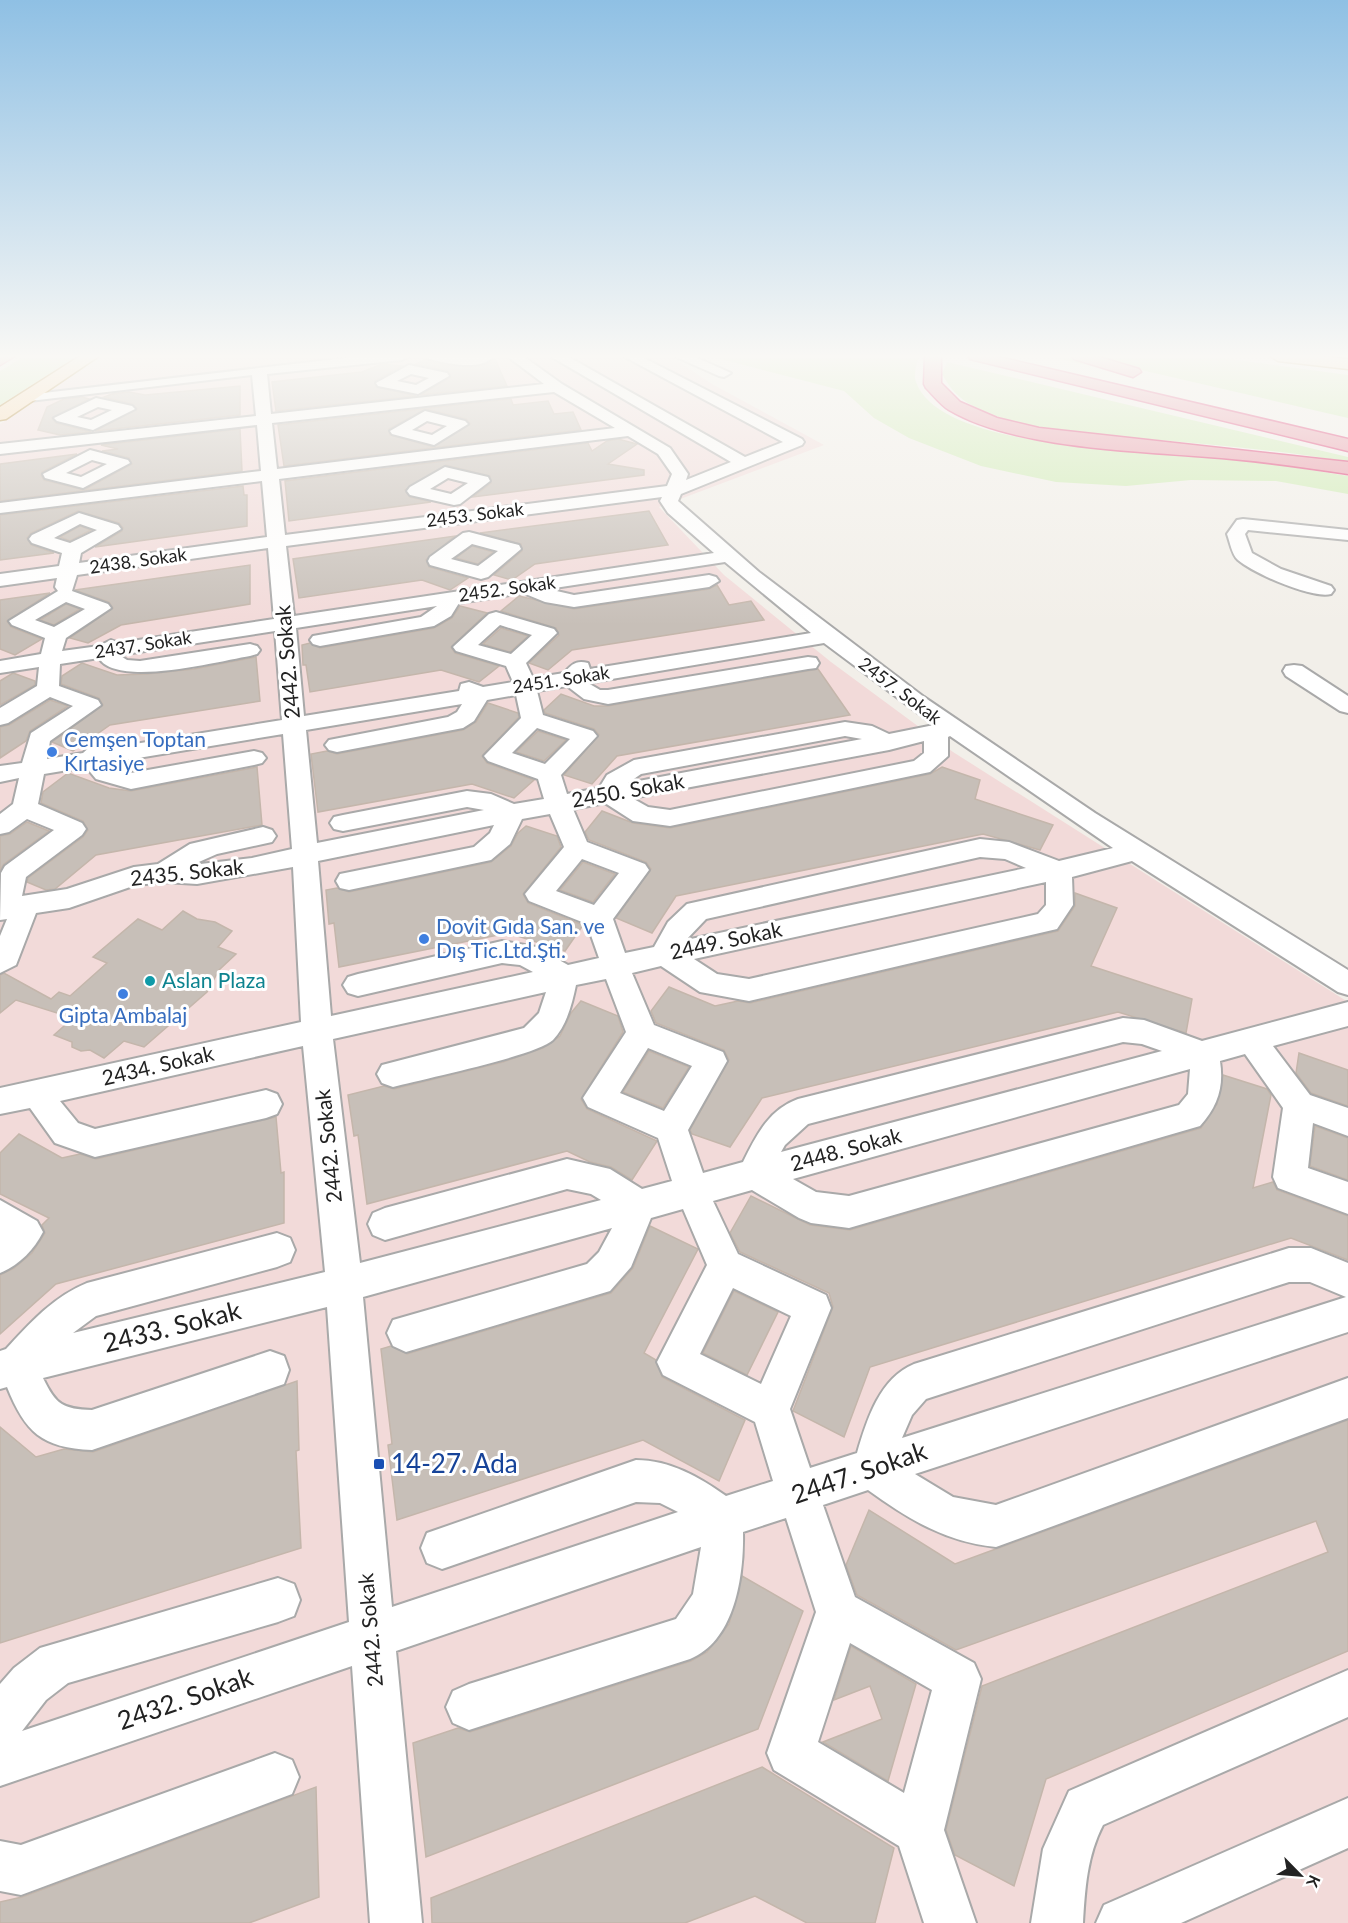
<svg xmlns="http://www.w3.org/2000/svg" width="1348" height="1923" font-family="Lato,sans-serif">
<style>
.commercial{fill:#f2dad9}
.grass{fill:#cdebb0}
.building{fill:#c7bfb8;stroke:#c4b6ab;stroke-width:1.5;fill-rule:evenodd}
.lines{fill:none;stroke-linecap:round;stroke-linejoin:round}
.minor-casing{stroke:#a9a9a9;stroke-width:4}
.major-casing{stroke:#a06b00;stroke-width:3}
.highway-casing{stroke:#dc2a67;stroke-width:3}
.minor{fill:#fff;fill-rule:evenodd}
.major{fill:#fcd6a4;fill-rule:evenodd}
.highway{fill:#e892a2;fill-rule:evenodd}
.shop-dot{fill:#3f7fe0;stroke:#fff;stroke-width:2}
.culture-dot{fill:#0f9aa8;stroke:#fff;stroke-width:2}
.transit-dot{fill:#1a4fb4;stroke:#fff;stroke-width:2}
.labels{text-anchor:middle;stroke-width:6;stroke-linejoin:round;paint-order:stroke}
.far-street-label{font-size:18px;fill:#222;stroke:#fff}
.street-label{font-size:21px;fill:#222;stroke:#fff}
.shop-label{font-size:21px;fill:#366cbe;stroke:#fff;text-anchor:start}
.culture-label{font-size:21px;fill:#0d838f;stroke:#fff;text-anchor:start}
.near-street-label{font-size:26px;fill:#222;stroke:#fff}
.near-transit-label{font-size:26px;fill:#164399;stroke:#fff;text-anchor:start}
</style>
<rect width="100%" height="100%" fill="#f2efe9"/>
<!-- commercial -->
<path class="commercial" d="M102,356l571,2 39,26 112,61 -165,62 65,68 107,87 122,90 395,250v921h-1348v-1499z"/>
<!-- grass -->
<g class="grass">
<path d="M25,356h52l-77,49v-34z"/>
<path d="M709,356h210c-2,7 -6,19 -3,26 24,67 219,67 278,72 52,5 103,14 154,22v18l-72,-13 -85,-1 -65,6 -70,-4 -75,-16 -72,-28 -35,-20 -30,-27z"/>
<path d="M1048,356h159l141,19v43l-224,-52 -21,-8 -23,4 5,3z"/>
<path d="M947,362l401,95v5c-74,-13 -149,-18 -223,-25 -49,-5 -107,-7 -152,-31 -15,-8 -23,-18 -31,-32z"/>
</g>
<!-- building -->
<g class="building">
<path d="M426,359l18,6 26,2 17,-3 8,-5 12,27 -87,9 31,-18 -4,-6 -31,-7z"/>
<path d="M382,364l20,2 -27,15 1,6 40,9 -140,15 -4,-29 90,-10z"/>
<path d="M240,386v29l-145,16 42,-22 -5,-5 -28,-7 8,-3 17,-2 16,3z"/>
<path d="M82,397l7,2 -37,19 4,5 35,9 -31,3 -22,-5 9,-23 17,-8z"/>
<path d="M511,399l2,6 35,-4 6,13 19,-2 8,18 -297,36 -6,-41zM426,409l40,10 4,5 -37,23 -43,-12 -1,-6z"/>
<path d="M240,429l2,42 -242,30v-37l77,-10 -35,18 -1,3 3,5 40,10 48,-26 -3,-6 -27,-7 16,-2 -17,-4z"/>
<path d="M618,439l19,5 -29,20 36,6v5l-171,22 18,-14 -1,-7 -44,-11 -41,25 5,7 21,5 -142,19 -4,-40 303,-38 4,8 15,-10z"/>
<path d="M243,486l1,9h3v31l-152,21 27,-16 1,-3 -4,-5 -41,-12 -47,22 -4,5 4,7 23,8 -54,7v-45z"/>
<path d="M649,511l19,34 -133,19 -23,16 -18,-5 28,-24 -1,-7 -41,-11z"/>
<path d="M80,526l11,4 -21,11 -10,-4z"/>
<path d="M455,536l-29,24 3,7 39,11 -18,12 -28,-10 -123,18 -6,-39z"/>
<path d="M472,546l21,6 -15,12 -22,-6z"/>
<path d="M250,565v39l-129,21 -33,18 -18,-5 43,-30 -4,-6 -34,-12z"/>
<path d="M717,585l12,20 22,-4 13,19 -192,30 -24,20 -19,-7 30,-28 -3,-7 -55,-17 18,-15 55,13 135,-20z"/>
<path d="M50,593l-43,28 4,6 31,12 -27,16 -15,-6v-49z"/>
<path d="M66,604l14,5 -26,16 -14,-5z"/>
<path d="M460,606l27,7 -36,34 4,6 44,13 -20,16 -38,-12 -131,22 -4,-27h-3l-1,-20 8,-2 10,5 114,-20 18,-10z"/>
<path d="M501,628l27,8 -18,16 -27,-8z"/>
<path d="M256,657l4,44 -150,24 -37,26 -21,-9 51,-37 -4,-7 -38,-14 1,-8 20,-13 35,12 30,-1 47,-5z"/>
<path d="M818,669l32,46 -233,41 -25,28 -28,-9 35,-40 -5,-6 -49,-16 -1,-3 17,-16 33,12h14z"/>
<path d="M13,673l22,8v4l-35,20v-24z"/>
<path d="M50,700l18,6 -38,25 -4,10 -26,17v-31l9,-2z"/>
<path d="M488,703l30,10 1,4 -37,39 5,7 47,17 -20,18 -42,-14 -154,28 -7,-58 16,-3 10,3 126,-24 13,-8z"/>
<path d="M538,731l28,9 -22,21 -28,-9z"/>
<path d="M257,767l5,58 -166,30 -41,34 -9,1 -19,-8 1,-4 55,-41 5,-7 -5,-9 -42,-18 2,-11 25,-19 41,15 22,3z"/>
<path d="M942,767l38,13 -5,19 78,26 -13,25 -57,-16 -307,62 -24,37 -36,-15 35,-49 -5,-7 -57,-22 -4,-8 17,-21 31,12 37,5 260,-54z"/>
<path d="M27,822l22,9 -45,33 -4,6v-34l10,-2z"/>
<path d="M526,826l31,10 4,11 -38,47 5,9 55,22 -18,26 -57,-18 -169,34 -5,-44 -5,1 -3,-34 11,-2 12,4 142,-30 20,-16 7,-13z"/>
<path d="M583,862l32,12 -22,28 -33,-12z"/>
<path d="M1075,893l42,15 -26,58 101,33 -6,34 -68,-21 -356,86 -32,49 -38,-13 -2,-4 39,-70 -5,-10 -68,-27 -5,-12 18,-24 46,19 23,-5 12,2 308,-72 17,-25z"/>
<path d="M183,911l14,8 18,3 17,9 -14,16 18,7 -17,16 -12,22 -63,55 -20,-6 -20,17 -14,-8 -9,1 -9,-4v-5l-18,-7 19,-17 -57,-18 -16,13v-38l4,-2 47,26 8,-7 11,4 37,-33 -14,-6 45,-38 24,11z"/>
<path d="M581,1001l37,15 5,16 -42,67 6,10 70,32 -25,39 -21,-13 -21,-5 -23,-11 -200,53 -9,-69 -4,1 -6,-41 36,-9 10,3 109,-27 40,-14 17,-12 11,-23z"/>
<path d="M649,1051l40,16 -26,41 -40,-16z"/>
<path d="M1299,1053l49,17v36l-37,-13 -15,-20z"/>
<path d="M1223,1075l44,14 4,6 -18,93 20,-6 4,8 71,26v44l-57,-22 -421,129 -26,70 -51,-26 40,-104 -4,-14 -89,-41 -10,-19 21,-37 59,29 40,5 351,-102 16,-24z"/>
<path d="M276,1117l5,56 3,-1v51l-228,61 -56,50v-59l14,-7 18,-15 13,-20 -3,-8 7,-7 -49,-24v-41l19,-19 43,24 18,-4 16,5z"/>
<path d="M1315,1126l33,12v42l-38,-14z"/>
<path d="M650,1226l48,23 -54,104 12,7 6,17 83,43 -26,61 -76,-41 -246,80 -9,-75 4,-1 -11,-95 10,-3 16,8 204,-61 22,-25z"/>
<path d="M734,1291l44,21 -31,63 -44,-22z"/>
<path d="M297,1381l2,69 -3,1 5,97 -301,95v-216l36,30 28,-8 29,3z"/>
<path d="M1348,1420v231l-302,128 -32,107 -59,-31 -9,-25 36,-144 346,-134 -12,-31 -360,129 -99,-55 -11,-30 23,-55 86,54z"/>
<path d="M742,1576l61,35 -45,118 -332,128 -13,-114 45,-15 12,4 221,-71 16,-9 22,-28z"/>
<path d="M851,1646l65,38 -28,97 -65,-39 59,-23 -12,-33 -36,14z"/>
<path d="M762,1767l132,81 -19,75h-68l-52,-27 -70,27h-253l-1,-25z"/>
<path d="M316,1787l3,110 -70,26h-249v-21l22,-5z"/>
</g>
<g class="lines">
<defs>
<g id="minor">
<path d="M363,356h46l-7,4 -135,14 4,40 273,-30 -37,-28h16l39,28 108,64 18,26 -2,6 45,-18 -181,-106h17l178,101 38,-15 -160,-86h17l162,83 2,3 -2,3 -121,49 -3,7 81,71 165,125 171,116 253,157v25l-10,-3 -206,-131 -60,16 1,28 -16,24 -308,72 -49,-9 -39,-26 -29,7 22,52 69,27 4,9 -39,69 15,43 40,-11c13,-26 25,-52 55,-63l325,-81 21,2 58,21 146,-39v24l-75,20 37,49 38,13v28l-35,-13 -5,45 40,14v32l-70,-26 -5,-11 10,-69 -38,-54 -25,7c4,26 -2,45 -20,65l-351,102 -38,-5 -12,-5 -47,-28 -39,11 25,53 88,41 5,13 -41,101 20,59 47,-15c10,-34 23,-75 57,-89l375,-116h22l37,15v69l-433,142 38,23 43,8 352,-127v40l-352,129c-50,-5 -88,-28 -128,-57l-45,15 32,92 119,66 7,16 -37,151 32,93h-52l-25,-77 -125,-76 -7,-17 49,-141 -30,-94 -43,14c1,44 -8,109 -53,127l-221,71 -16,-7 -7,-16 7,-16 16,-7 207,-65 17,-25 8,-47 -305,104 26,272h-52l-18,-257 -352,120v-102l14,-16 26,-20 238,-70 16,6 6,16 -6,16 -16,6 -210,61 -22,17 -24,31 327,-109 -22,-315 -284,71c13,27 20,31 49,32l178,-59 14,5 5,14 -5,14 -192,66c-50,-2 -67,-18 -85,-63l-7,2v-38l6,-2c24,-26 47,-52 81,-66l190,-50 13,5 5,12 -5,12 -13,5 -181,49 -23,17 252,-61 -22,-226 -243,55 18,22 17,6 171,-39 11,4 5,10 -5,10 -11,4 -171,39 -40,-14 -25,-35 -30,6v-26l301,-66 -8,-155 -96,17 -32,-2 -29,3 -67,23 -33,5 -20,52 -16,8v-37l7,-17 -7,1 1,-47 4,-7 49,-36 -27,-11 -18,13 -9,2v-20l13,-10 6,-26 -19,4v-16l22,-3 9,-30 42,-27 -23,-9 -42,26 -8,2v-17l37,-22 2,-19 -39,6v-12l41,-7 4,-16 -33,-13 -3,-4 49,-30 -3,-4 2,-9 -57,8v-12l59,-8 3,-13 -30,-10 -3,-4 3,-4 47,-22 39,12 3,4 -40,24 -2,10 188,-26 -5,-56 -262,32v-10l261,-32 -4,-46 -257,29v-10l256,-28 -4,-41 -231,27 -2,-3 2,-3 5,-1zM554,392l61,36 -338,41 -5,-46zM628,436l30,18 14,20 -5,12 -382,49 -6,-56zM662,497l-2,4 8,12 46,40 -420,63 -8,-70zM80,524l17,6 -27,13 -16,-5zM268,548l6,71 -155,24 -8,-3 -12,6 -37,5 4,-13 45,-30 -3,-4 -36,-13 5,-16zM725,562l86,71 -221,36 -2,-6c-12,-3 -16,1 -24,10l-31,5 -7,-15 31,-30 -3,-4 -58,-17 -7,2 -36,33 3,4 50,15 7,16 -30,5 -14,-5 -8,2 -2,7 -155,25 -8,-88 141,-22 -16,11 -108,19 -3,4 3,4 7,2 114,-20 17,-10 8,-13 64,-10 22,9 29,5 135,-20 10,-6 -3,-4 -7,-2 -135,20 -26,-6zM66,602l19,7 -31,18 -19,-7zM500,625l32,10 -21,19 -33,-9zM275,631l7,89 -172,28 -10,-5 -8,2 -9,8 -36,6 3,-18 51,-36 -3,-5 -39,-14 1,-22 39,-6c17,30 121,3 151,-2l7,-2 3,-4 -3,-4 -7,-2 -110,17 -13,-1 -8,-5zM824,643l110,82 -45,9 -17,-8 -27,-4 -211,38 -27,15 -8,13 -32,6 -6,-19 36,-39 -4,-5 -50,-16 -6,-24 30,-5 17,13 24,5 200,-35 8,-1 3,-5 -3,-5 -8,-1 -200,33h-8l-12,-7zM516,695l5,23 -37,38 4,5 50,18 6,20 -30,5 -23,-10 -24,-3 -124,24 -9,2 -4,6 4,6 9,2 124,-24 17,3 -167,33 -11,-113 156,-26 -5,8 -9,5 -119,23 -4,5 4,5 8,2 126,-24 11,-7 13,-21zM537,728l33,11 -25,25 -33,-11zM283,734l9,115 -40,9 -60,7 25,-11 55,-12 4,-6 -4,-6 -9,-3 -73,17 -32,20 -24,3 -67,22 -45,7 4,-19 56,-42 4,-6 -4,-6 -44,-19 6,-30 42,-7 10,12 35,10 123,-24 8,-2 4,-5 -4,-5 -8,-2 -123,22 -19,-4 -4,-6zM845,736l17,3 -234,44 13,-9zM950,736l163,112 -54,13 -50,-19 -29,-3 -293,65 -19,18 -14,25 -29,6 -12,-34 36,-49 -4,-6 -58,-22 -14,-33 32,-6 28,18 37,5 260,-54 18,-16v-19zM924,741v12l-10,8 -244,49 -22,-3 -16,-9 257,-48zM550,814l14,33 -39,47 4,7 58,23 12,34 -31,7 -32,-18 -34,-6 -144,33 -10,3 -5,8 5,8 10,3 144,-33 18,2 13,7 -202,44 -13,-155 176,-36 -4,8 -16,14 -134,27 -4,7 4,7 9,2 142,-30 19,-16 12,-25zM980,857l25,2 21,9 -340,72 20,-21zM582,859l37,14 -25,32 -38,-14zM1046,882v23l-8,9 -289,65 -32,-5 -23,-15zM606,979l20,53 -43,66 5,9 70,31 14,43 -30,8 -32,-20 -43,-10 -182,49 -12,5 -5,11 5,11 12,5 182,-51 24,5 10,6 -241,63 -27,-224 213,-47 -7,21 -15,15 -142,37 -5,9 5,9 11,4c29,-8 143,-31 160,-47 14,-15 19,-36 23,-55zM1123,1042l19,2 20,7 -381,101 4,-7 23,-21zM648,1048l44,18 -28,45 -44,-18zM1190,1069l-2,25 -9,11 -330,91 -33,-4 -23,-13zM683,1209l24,56 -50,97 6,13 92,47 18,59 -47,15c-27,-19 -56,-36 -90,-36l-209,73 -6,15 6,15 15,6 194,-67 24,1 18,9 -286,95 -29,-310 249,-69 -13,24 -12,12 -194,56 -6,13 6,13 13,6 204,-61 21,-24 20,-49zM1289,1282h21l36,15 -444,141 10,-23 14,-16zM733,1288l58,28 -30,68 -61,-30zM850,1643l82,47 -28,103 -86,-51z"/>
<path d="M427,356h63l2,2c-14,13 -46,5 -63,1z"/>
<path d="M674,356h19l38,17 -7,4 -5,-1z"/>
<path d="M409,365l38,8 2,3 -31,18 -40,-8 -2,-3zM411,374l18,4 -13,7 -19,-4z"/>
<path d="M96,398l36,8 3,3 -42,21 -36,-9 -3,-3zM98,407l14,3 -21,10 -14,-3z"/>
<path d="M425,411l40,10 3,3 -34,21 -42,-11 -2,-3zM427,421l20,5 -15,9 -20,-5z"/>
<path d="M90,450l38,10 2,3 -47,25 -38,-10 -2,-4zM92,460l15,4 -26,13 -15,-4z"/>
<path d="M445,467l43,10 2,4 -30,23 -6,1 -44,-10 -3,-4 3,-4zM448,478l20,5 -17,11 -21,-5z"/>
<path d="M1243,519l105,11v10l-100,-10 -3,4 7,19 29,16 50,17 3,4 -3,4c-19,5 -78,-21 -93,-34 -6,-5 -8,-18 -11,-26l10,-14z"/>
<path d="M469,532l50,13 2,4 -33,28 -7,2 -51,-14 -2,-4 2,-4 33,-24zM472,544l26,7 -20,15 -27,-7z"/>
<path d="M1294,665l8,1 46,30v17l-8,-2 -54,-35 -3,-5 3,-5z"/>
<path d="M0,1200l37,21 6,11c-9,18 -25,34 -43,41z"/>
<path d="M1348,1670v47l-245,108c-16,31 -18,64 -20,98h-52l12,-74 26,-58z"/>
<path d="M275,1753l17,7 7,17 -7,17 -271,101 -21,-4v-50l21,4z"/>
<path d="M1348,1798v50l-167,75h-85l8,-18z"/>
</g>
<g id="major">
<path d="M80,356h19l-93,63 -6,1v-13z"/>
<path d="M1270,356h48l30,3v10l-70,-8z"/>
</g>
<g id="highway">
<path d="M0,356h15l-15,9z"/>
<path d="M925,356h16v27l19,19 37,16 42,10 309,34v12c-47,-7 -93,-14 -140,-17 -74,-6 -195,-9 -259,-47 -8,-5 -16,-15 -23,-22l-2,-4z"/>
<path d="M968,356h27l353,83v12l-378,-92z"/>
<path d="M1072,356h24l43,13 2,3 -8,5 -59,-18z"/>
</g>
</defs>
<!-- minor casing -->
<use href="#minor" class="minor-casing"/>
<!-- major casing -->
<use href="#major" class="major-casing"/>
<!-- highway casing -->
<use href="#highway" class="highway-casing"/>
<!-- minor -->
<use href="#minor" class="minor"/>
<!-- major -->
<use href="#major" class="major"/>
<!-- highway -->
<use href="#highway" class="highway"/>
</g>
<!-- sky -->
<linearGradient id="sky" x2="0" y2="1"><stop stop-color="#8fc0e4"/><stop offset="0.57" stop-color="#f9f8f5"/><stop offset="1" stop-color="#f9f8f5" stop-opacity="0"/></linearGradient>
<rect width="1348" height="625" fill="url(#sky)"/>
<!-- markers -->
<g class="shop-dot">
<circle cx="52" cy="752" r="6"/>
<circle cx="424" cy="939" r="6"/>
<circle cx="123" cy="994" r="6"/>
</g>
<circle class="culture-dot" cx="150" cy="981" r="6"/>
<rect class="transit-dot" x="373" y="1458" width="12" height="12" rx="3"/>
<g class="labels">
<!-- far-street labels -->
<g class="far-street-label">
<text transform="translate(475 515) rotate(-7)" y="6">2453. Sokak</text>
<text transform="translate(138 561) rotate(-8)" y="6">2438. Sokak</text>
<text transform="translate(507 589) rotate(-8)" y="6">2452. Sokak</text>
<text transform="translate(143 645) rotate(-9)" y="6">2437. Sokak</text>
<text transform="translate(561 680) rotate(-9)" y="6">2451. Sokak</text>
<text transform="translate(900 691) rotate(37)" y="6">2457. Sokak</text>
</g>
<!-- street labels -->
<g class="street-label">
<text transform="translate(288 662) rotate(-95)" y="7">2442. Sokak</text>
<text transform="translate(628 791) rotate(-10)" y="7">2450. Sokak</text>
<text transform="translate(187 873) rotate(-6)" y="7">2435. Sokak</text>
<text transform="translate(726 941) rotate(-12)" y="7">2449. Sokak</text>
<text transform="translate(158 1066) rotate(-13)" y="7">2434. Sokak</text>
<text transform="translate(329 1146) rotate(-96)" y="7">2442. Sokak</text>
<text transform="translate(846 1150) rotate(-15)" y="7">2448. Sokak</text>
<text transform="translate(371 1630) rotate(-95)" y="7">2442. Sokak</text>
</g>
<!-- shop labels -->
<g class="shop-label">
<text x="64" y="747">Cemşen Toptan<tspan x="64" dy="24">Kırtasiye</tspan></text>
<text x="436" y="934">Dovit Gıda San. ve<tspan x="436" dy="24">Dış Tic.Ltd.Şti.</tspan></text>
<text x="123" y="1023" text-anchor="middle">Gipta Ambalaj</text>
</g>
<!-- culture labels -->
<g class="culture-label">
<text x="162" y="988">Aslan Plaza</text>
</g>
<!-- near-street labels -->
<g class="near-street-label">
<text transform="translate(172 1327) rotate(-14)" y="9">2433. Sokak</text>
<text transform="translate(859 1473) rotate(-19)" y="9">2447. Sokak</text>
<text transform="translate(185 1699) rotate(-19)" y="9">2432. Sokak</text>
</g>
<!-- near-transit labels -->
<g class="near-transit-label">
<text x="391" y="1473">14-27. Ada</text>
</g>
</g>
<!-- north arrow -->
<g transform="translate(1300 1875) rotate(115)" stroke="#ffffff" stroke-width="4.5" paint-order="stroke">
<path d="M0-4.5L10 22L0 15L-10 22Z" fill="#222222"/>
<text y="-9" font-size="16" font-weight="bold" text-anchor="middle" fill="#222222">K</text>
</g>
</svg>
